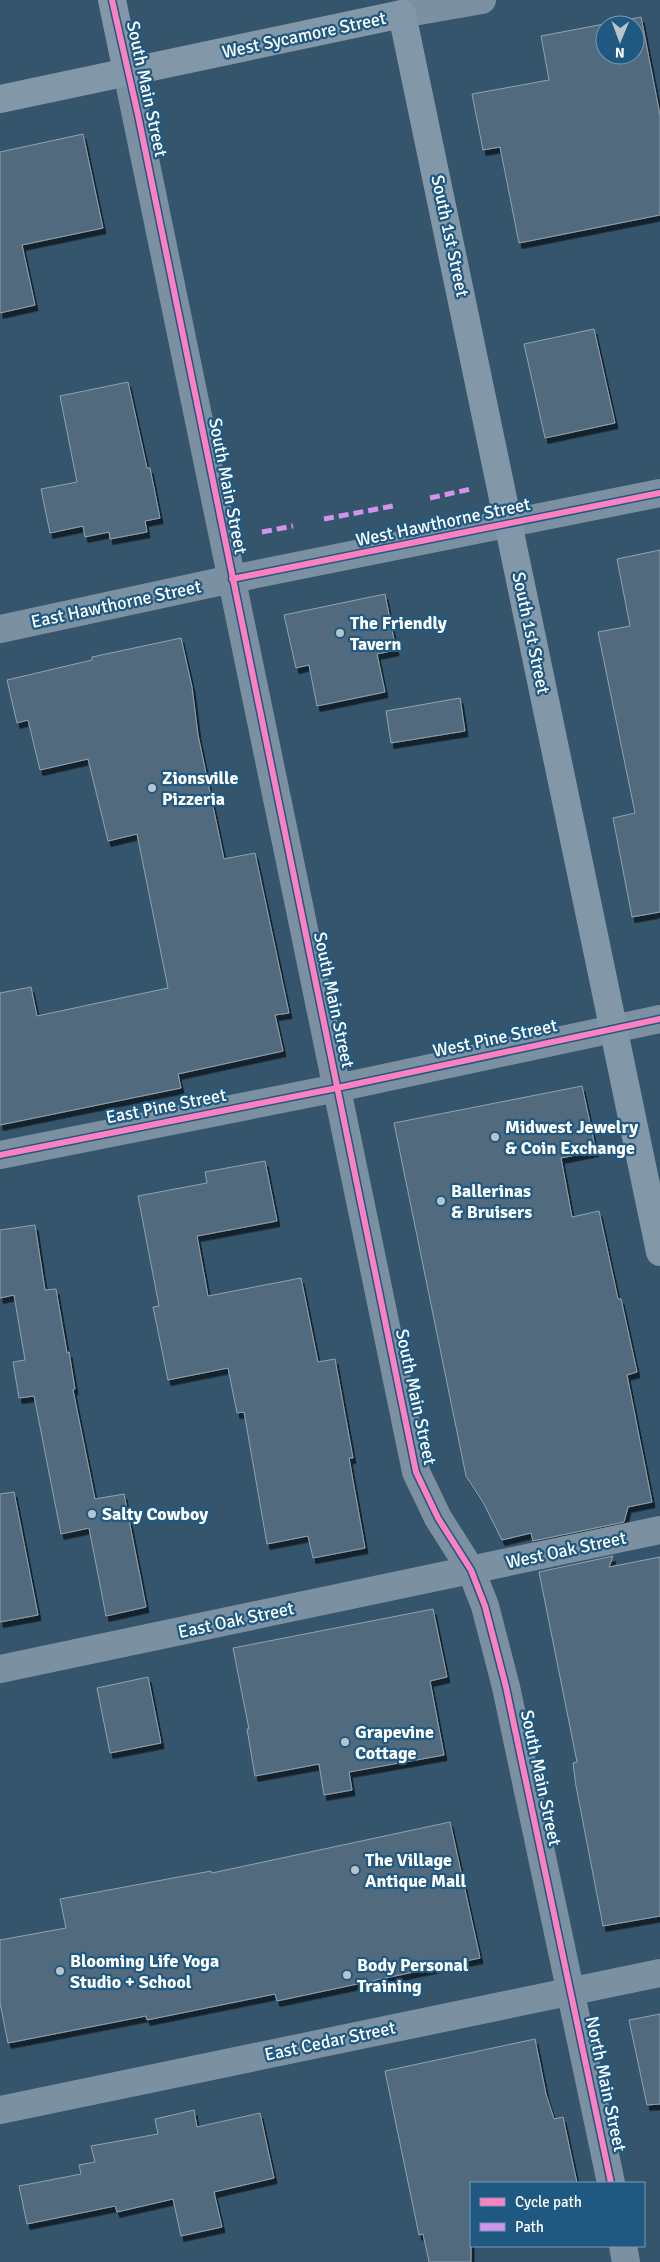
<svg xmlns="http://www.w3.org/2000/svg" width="660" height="2262" font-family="Signika,sans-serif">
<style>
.building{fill:#516b7d;stroke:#8fa3b0;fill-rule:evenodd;filter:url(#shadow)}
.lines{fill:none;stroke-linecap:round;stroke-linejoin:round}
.street{stroke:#7b91a2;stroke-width:28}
.secondary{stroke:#8297a7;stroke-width:28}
.quiet{stroke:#d193ec;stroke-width:5;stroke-dasharray:10 5;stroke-linecap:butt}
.cycleway-casing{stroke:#1f5982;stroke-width:9}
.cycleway{stroke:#ff80c0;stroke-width:6}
.poi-dot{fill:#b8c4cc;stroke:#1f5982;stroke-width:2}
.labels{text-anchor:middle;stroke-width:4.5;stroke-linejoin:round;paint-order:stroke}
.street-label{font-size:18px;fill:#fff;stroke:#1f5982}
.poi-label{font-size:18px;font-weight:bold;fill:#fff;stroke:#1f5982;text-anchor:start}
</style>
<defs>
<filter id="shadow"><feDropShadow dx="3" dy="5.5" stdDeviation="0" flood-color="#0009"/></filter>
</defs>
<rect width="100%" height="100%" fill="#35556c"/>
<!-- building -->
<g class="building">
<path d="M641,17l19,98v100l-141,28 -19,-96 -17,3 -11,-56 77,-14 -8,-44zM605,25h30v30h-30z"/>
<path d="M83,134l20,94 -81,17 13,60 -35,8v-161z"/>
<path d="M594,329l21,94 -70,15 -21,-94z"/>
<path d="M128,382l19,86h3l10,50 -15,3 2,11 -37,7 -1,-7 -24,5 -2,-11 -33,7 -9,-44 36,-7 -17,-86z"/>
<path d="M660,550v362l-28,5 -19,-99 22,-5 -37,-181 32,-6 -13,-67z"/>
<path d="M385,594l11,56 -19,4 8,38 -68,14 -8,-41 -13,3 -12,-53z"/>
<path d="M181,638l11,49 6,48 26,124 31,-6 34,160 -14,2 8,36 -105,23 3,14 -181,37v-132l31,-6 6,29 131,-28 -31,-154 -29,7 -20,-82 -48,11 -12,-50 -11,3 -10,-43 85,-20v-3z"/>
<path d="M460,698l5,33 -74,12 -5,-32z"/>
<path d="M582,1086l14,65 -35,7 11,59 27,-6 19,88h3l16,73 -10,3 25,127 -24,5 -4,15 -91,19 -2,-8 -29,7 -18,-36 -18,-28 -72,-353z"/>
<path d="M265,1161l12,60 -80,15 11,60 93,-18 17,84 17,-3 18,99h-4l16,90 -52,10 -5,-22 -41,8 -23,-132 -7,1 -9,-45 -60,12 -15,-73 6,-1 -21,-110 69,-13 -2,-11z"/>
<path d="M35,1225l10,65 11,-1 11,64 2,-1 6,37 -2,1 22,109 29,-5 22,113 -40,9 -17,-88 -28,6 -27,-138 -15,2 -6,-36 12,-2 -11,-65 -14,3v-68z"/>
<path d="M14,1492l24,123 -38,7v-128z"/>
<path d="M613,1556l-4,11 51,-10v359l-57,10 -27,-140 -3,-23 4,-1 -38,-190z"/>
<path d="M433,1609l14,68 -17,4 14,74 -95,17 3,18 -28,5 -5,-31 -64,12 -8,-47h2l-16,-81z"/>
<path d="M148,1677l13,66 -51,10 -13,-65z"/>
<path d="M450,1822l30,136 -203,43 -2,-7 -128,26 -1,-4 -138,27 -8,-40v-63l66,-12 -6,-29 151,-28 1,2z"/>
<path d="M660,2014v90l-13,1 -18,-85z"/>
<path d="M535,2039l11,55 8,25 9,-2 14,66h-106v79h-42l-6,-28 -4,1 -34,-164z"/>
<path d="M194,2110l3,17 63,-14 14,65 -60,14 8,35 -41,9 -8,-37 -56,13 -2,-6 -88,18 -8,-38 62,-12 -2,-9 16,-3 -4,-16 67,-12 -3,-15z"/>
</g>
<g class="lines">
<!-- street -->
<g class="street">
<path d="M402,14l80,-14"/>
<path d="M127,72l289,1400 22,46 33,52 14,36 21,81 105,496"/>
<path d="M0,629l232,-50 428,-86"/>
<path d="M0,1155l337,-67 323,-69"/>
<path d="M0,1669l660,-139"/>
<path d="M0,2110l660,-137"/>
<path d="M623,2246l3,16"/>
</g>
<!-- secondary -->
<g class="secondary">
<path d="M112,0l15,72"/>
<path d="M0,99l402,-85 258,1238"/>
</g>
<!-- quiet -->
<g class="quiet">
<path d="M430,498l41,-9"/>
<path d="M324,519l69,-13"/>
<path d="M262,532l31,-6"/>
</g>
<defs>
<g id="cycleway">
<path d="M112,0l26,115 278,1357 22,46 33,52 14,36 21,81 105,496"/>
<path d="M232,579l428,-86"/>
<path d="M0,1155l337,-67 323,-69"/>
</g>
</defs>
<!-- cycleway casing -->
<use href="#cycleway" class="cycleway-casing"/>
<!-- cycleway -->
<use href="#cycleway" class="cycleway"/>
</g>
<!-- markers -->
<g class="poi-dot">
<circle cx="340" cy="633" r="5"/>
<circle cx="152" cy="788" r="5"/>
<circle cx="495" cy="1137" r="5"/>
<circle cx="441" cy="1201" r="5"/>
<circle cx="92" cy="1514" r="5"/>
<circle cx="345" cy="1742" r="5"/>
<circle cx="355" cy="1870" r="5"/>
<circle cx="60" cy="1971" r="5"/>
<circle cx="347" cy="1975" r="5"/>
</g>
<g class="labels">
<!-- street labels -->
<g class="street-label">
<text transform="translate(304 35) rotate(-12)" y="6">West Sycamore Street</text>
<text transform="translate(147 89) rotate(78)" y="6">South Main Street</text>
<text transform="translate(450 236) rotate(78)" y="6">South 1st Street</text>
<text transform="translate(228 486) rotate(79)" y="6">South Main Street</text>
<text transform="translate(443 522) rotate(-12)" y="6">West Hawthorne Street</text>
<text transform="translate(116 604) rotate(-12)" y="6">East Hawthorne Street</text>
<text transform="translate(531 633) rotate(78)" y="6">South 1st Street</text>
<text transform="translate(334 1000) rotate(78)" y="6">South Main Street</text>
<text transform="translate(495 1038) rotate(-12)" y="6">West Pine Street</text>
<text transform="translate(166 1106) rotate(-11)" y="6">East Pine Street</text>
<text transform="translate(416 1397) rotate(78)" y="6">South Main Street</text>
<text transform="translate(566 1550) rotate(-12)" y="6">West Oak Street</text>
<text transform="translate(236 1620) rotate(-12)" y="6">East Oak Street</text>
<text transform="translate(541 1778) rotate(78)" y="6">South Main Street</text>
<text transform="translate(330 2041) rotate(-12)" y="6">East Cedar Street</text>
<text transform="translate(606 2084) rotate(78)" y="6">North Main Street</text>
</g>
<!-- poi labels -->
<g class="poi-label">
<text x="350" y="629">The Friendly<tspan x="350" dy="21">Tavern</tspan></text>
<text x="162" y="784">Zionsville<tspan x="162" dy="21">Pizzeria</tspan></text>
<text x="505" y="1133">Midwest Jewelry<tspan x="505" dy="21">&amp; Coin Exchange</tspan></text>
<text x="451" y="1197">Ballerinas<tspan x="451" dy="21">&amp; Bruisers</tspan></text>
<text x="102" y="1520">Salty Cowboy</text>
<text x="355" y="1738">Grapevine<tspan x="355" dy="21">Cottage</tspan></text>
<text x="365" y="1866">The Village<tspan x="365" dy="21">Antique Mall</tspan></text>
<text x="70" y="1967">Blooming Life Yoga<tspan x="70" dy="21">Studio + School</tspan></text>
<text x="357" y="1971">Body Personal<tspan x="357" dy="21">Training</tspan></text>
</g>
</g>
<!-- legend -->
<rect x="470" y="2182" width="175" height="65" fill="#1f5982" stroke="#799bb4"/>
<rect x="480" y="2198" width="25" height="8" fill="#ff80c0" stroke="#799bb4"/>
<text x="515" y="2207" font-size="15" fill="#ffffff">Cycle path</text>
<rect x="480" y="2223" width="25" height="8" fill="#d193ec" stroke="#799bb4"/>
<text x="515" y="2232" font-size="15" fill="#ffffff">Path</text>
<!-- north arrow -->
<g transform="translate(620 40) rotate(181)"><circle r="24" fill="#1f5982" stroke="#799bb4"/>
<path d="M0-4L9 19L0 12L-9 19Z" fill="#b8c4cc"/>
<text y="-8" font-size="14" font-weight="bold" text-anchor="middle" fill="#ffffff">N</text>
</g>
</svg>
